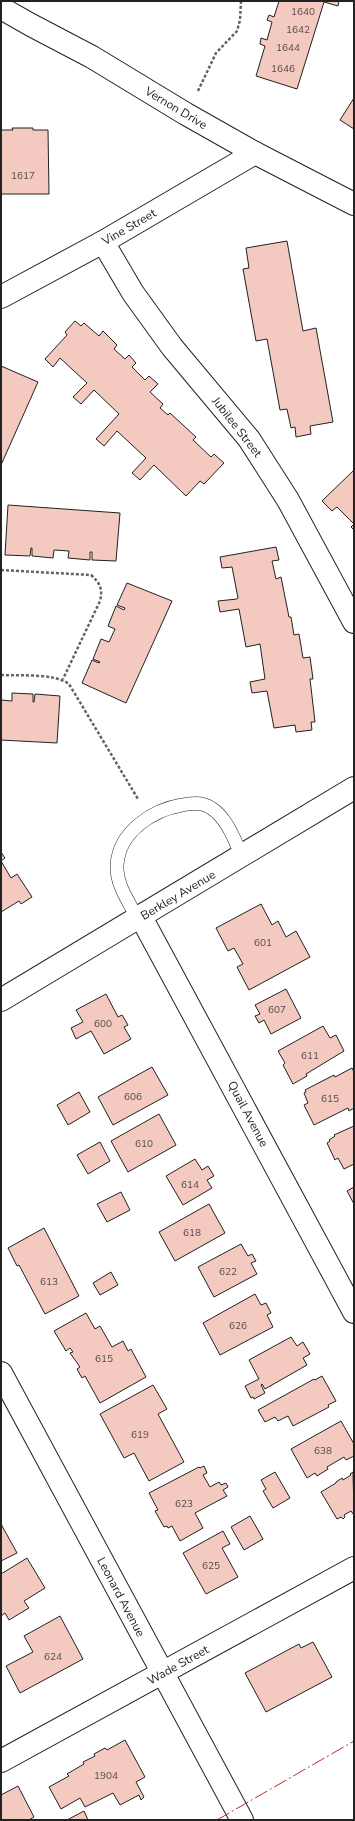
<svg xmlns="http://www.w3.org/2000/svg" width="355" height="1821" font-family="'Nunito Sans',sans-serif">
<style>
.building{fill:#f3c9c0;stroke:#222}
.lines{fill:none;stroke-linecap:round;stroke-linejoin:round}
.service-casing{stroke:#222;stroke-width:14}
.minor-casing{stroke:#222;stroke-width:24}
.tertiary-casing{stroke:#222;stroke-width:24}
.path{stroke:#646464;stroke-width:2.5;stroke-dasharray:3 2;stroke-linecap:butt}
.service{stroke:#fff;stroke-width:13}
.minor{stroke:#fff;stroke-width:22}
.tertiary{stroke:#fff;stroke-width:22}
.power{stroke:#c62828;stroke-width:1;stroke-dasharray:14 3 2 3;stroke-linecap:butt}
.labels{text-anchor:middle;stroke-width:3;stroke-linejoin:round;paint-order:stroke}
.number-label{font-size:10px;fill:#564c4a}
.street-label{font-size:12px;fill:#222;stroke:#fff}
</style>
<rect width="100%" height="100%" fill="#fff"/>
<!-- building -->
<g class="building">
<path d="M279,1h60l-1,5 -14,-4 -27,87 -41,-13 9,-30 -5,-2 1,-6 6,2 5,-18 -5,-2 2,-5 5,2z"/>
<path d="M354,98v31l-14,-9z"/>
<path d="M12,128h21v2h15l1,64h-48v-64h12z"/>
<path d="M287,241l16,90 13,-3 17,94 -23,4 1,8 -15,3 -1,-10 -4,1 -4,-19 -7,1 -13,-71 -11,2 -13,-72 6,-1 -3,-20z"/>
<path d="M75,321l6,5 3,-3 15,13 4,-5 14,14 -3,4 11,10 4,-4 7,8 -4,4 13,13 4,-4 9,8 -8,8 13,12 -3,4 8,7 2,-2 26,24 -3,3 18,17 3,-3 10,9 -20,21 -4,-3 -14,15 -32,-31 -14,15 -8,-7 14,-15 -29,-27 -13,15 -8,-7 23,-25 -25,-24 -13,14 -8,-7 14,-14 -27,-25 -7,9 -8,-8 22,-24 -2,-3z"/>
<path d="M1,366l37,16 -37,83z"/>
<path d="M354,470v60l-3,-3 3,-3 -17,-17 -5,4 -10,-10z"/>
<path d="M8,505l112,8 -4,48 -24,-1v-8h-2v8l-22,-2 1,-7 -15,-1 -1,8 -21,-2v-8h-1l-1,8 -25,-1z"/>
<path d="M276,547l3,13 -7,1 4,18 5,-2 8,40h2l3,18 5,-1 4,24 7,-1 3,22h-3l5,43h-4l1,8 -16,2 -1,-7 -21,3 -7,-37 -15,2 -2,-11 15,-3 -5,-35 -14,3 -7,-38 -19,3 -2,-11 19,-2 1,-1 -6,-31 -10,1 -2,-11z"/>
<path d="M127,583l45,18 -46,102 -44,-20 10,-23 7,3 1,-1 -7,-3 8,-20 8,3 6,-13 -7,-3 8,-20 8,4 1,-2 -8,-3z"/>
<path d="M12,693l21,1v8h1l1,-8 25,2 -3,47 -56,-3v-40l11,1z"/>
<path d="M1,852l4,6 -4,3 10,17 6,-4 15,23 -11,7 -2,-3 -18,11z"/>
<path d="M261,904l11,21 6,-4 8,16 10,-6 14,26 -61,33 -12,-23 6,-3 -9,-16 -6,3 -12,-23z"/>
<path d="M286,989l15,29 -30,16 -7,-14 -5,3 -4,-7 5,-2 -5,-9z"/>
<path d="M106,994l12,23 4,-2 6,10 -4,2 7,12 -27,15 -13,-23 -15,8 -5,-11 12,-6 -7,-12z"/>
<path d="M323,1026l7,12 6,-3 8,16 -38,23 1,2 -14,8 -10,-19 2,-2 -7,-12z"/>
<path d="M152,1067l16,28 -55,30 -15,-28z"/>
<path d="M352,1068l2,4v36l-5,3 -1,-3 -34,17 -10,-20 4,-2 -4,-10 2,-1 -1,-2 29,-15 1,2z"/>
<path d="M79,1092l11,20 -22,13 -11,-20z"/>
<path d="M159,1114l17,31 -48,27 -17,-31z"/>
<path d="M354,1126v38l-10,5 -6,-11 -3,2 -8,-17 3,-2 -1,-1 6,-4 -1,-1z"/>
<path d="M100,1142l10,19 -22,13 -11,-19z"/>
<path d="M195,1159l7,11 6,-4 6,10 -7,4 5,8 -29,17 -17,-29z"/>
<path d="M354,1187v17l-7,-13z"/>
<path d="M121,1192l9,18 -23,12 -10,-18z"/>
<path d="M209,1204l16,29 -50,28 -16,-29z"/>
<path d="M44,1228l35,68 -34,18 -26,-49 -2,1 -9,-18z"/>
<path d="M241,1244l7,12 4,-2 4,7 -5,2 6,11 -43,23 -16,-30z"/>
<path d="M111,1272l7,13 -18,10 -7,-12z"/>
<path d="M255,1294l6,11 5,-2 5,10 -4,2 6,12 -53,28 -17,-32z"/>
<path d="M86,1313l9,16 5,-3 12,21 11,-6 5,10 3,-2 15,28 -46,26 -15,-27 -3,2 -5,-9 3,-2 -10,-14 3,-1 -3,-4 -4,3 -12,-20z"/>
<path d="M291,1337l6,9 6,-4 7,12 -7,4 4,7 -42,24 -3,-5 -1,1 4,8 -11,6 -1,-2 -2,1 -6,-12 14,-7 -10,-19z"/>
<path d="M322,1376l14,25 -8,4 1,2 -36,19 -5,-10 -10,5 -3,-4 -10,5 -7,-12 56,-31 1,1z"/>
<path d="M153,1385l14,24 -9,5 26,48 -35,19 -15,-28 -10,5 -24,-44z"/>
<path d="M341,1421l13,23v12l-8,4 -2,-3 -17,10 1,2 -11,7 -2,-3 -8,5 -16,-29z"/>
<path d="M204,1466l3,7 -4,2 7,12 9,-5 2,3 5,-2 2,4 -5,3 4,6 -32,17 8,15 -23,13 -8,-15 -4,2 -1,-2 -3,1 -9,-16 3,-1 -9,-17 50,-26 1,1z"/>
<path d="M275,1472l15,26 -17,10 -10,-17 3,-2 -5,-9z"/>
<path d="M353,1472l1,41 -1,1 -2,-3 -7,4 1,2 -2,2 -2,-2 -4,2 -16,-27 15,-9v-1l6,-4 1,2 8,-5 -1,-1z"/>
<path d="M250,1516l13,23 -19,11 -13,-23z"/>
<path d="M1,1524l16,29 -16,8z"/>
<path d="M223,1531l7,13 -8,4 16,29 -32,17 -23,-41z"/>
<path d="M27,1558l18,30 -21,13 5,7 -20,12 -4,-7 -4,3v-42z"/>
<path d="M60,1616l23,43 -63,34 -14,-27 27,-14 -9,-16z"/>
<path d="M313,1642l19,35 -66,35 -21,-39 54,-29 2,4z"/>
<path d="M125,1740l20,37 -9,5 8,15 -3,3 -2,-5 -19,10 -7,-12 -28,14 -5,-9 -19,11 -12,-22 20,-11 -2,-2 17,-10 -1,-2 12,-6 -1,-2 11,-6 2,2z"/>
<path d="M18,1786l16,31 -5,3h-28v-25z"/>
<path d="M84,1811l4,9h-21z"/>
</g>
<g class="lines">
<defs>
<path id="service" d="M138,919c-9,-17 -22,-34 -21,-54 2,-33 35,-55 65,-60 9,-2 21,-3 29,3 16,10 23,31 31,48"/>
<g id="minor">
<path d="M1,8l30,17 61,32 94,57 69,39 99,51"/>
<path d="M103,242l30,51 39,54 77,92 39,61 66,122"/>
<path d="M1,297l102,-55 152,-89"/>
<path d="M141,917l213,395"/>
<path d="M1,1373l241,447"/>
<path d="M1,1761l353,-193"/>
</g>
<path id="tertiary" d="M1,1000l353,-212"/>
</defs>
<!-- service casing -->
<use href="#service" class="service-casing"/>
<!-- minor casing -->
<use href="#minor" class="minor-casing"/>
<!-- tertiary casing -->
<use href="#tertiary" class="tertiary-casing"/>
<!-- path -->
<g class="path">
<path d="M198,91l18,-38 21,-22 3,-11 1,-19"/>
<path d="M1,570l90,5c9,8 12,14 9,26l-37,78"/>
<path d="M1,675c20,1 53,-2 68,9l69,115"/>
</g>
<!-- service -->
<use href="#service" class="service"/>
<!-- minor -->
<use href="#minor" class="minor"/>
<!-- tertiary -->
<use href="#tertiary" class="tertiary"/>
<!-- power -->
<path class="power" d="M217,1820l137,-79"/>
</g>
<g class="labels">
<!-- number labels -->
<g class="number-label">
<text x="303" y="15">1640</text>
<text x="298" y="33">1642</text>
<text x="288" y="51">1644</text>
<text x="283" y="72">1646</text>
<text x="23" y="179">1617</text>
<text x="263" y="946">601</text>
<text x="277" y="1013">607</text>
<text x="103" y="1027">600</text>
<text x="310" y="1059">611</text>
<text x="133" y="1100">606</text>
<text x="330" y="1102">615</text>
<text x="144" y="1147">610</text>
<text x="190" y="1188">614</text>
<text x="192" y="1236">618</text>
<text x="228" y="1275">622</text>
<text x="49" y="1285">613</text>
<text x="238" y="1329">626</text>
<text x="104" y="1362">615</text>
<text x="140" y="1438">619</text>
<text x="323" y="1454">638</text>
<text x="184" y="1507">623</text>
<text x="211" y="1569">625</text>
<text x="53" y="1660">624</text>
<text x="106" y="1779">1904</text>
</g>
<!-- street labels -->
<g class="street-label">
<text transform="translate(176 108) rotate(31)" y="4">Vernon Drive</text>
<text transform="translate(129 227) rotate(-30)" y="4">Vine Street</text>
<text transform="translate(237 427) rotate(52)" y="4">Jubilee Street</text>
<text transform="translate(178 895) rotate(-31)" y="4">Berkley Avenue</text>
<text transform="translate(248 1114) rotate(62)" y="4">Quail Avenue</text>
<text transform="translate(121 1597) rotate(62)" y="4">Leonard Avenue</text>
<text transform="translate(178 1665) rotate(-29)" y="4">Wade Street</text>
</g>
</g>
<!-- border -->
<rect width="355" height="1821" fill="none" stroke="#222222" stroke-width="4"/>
</svg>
